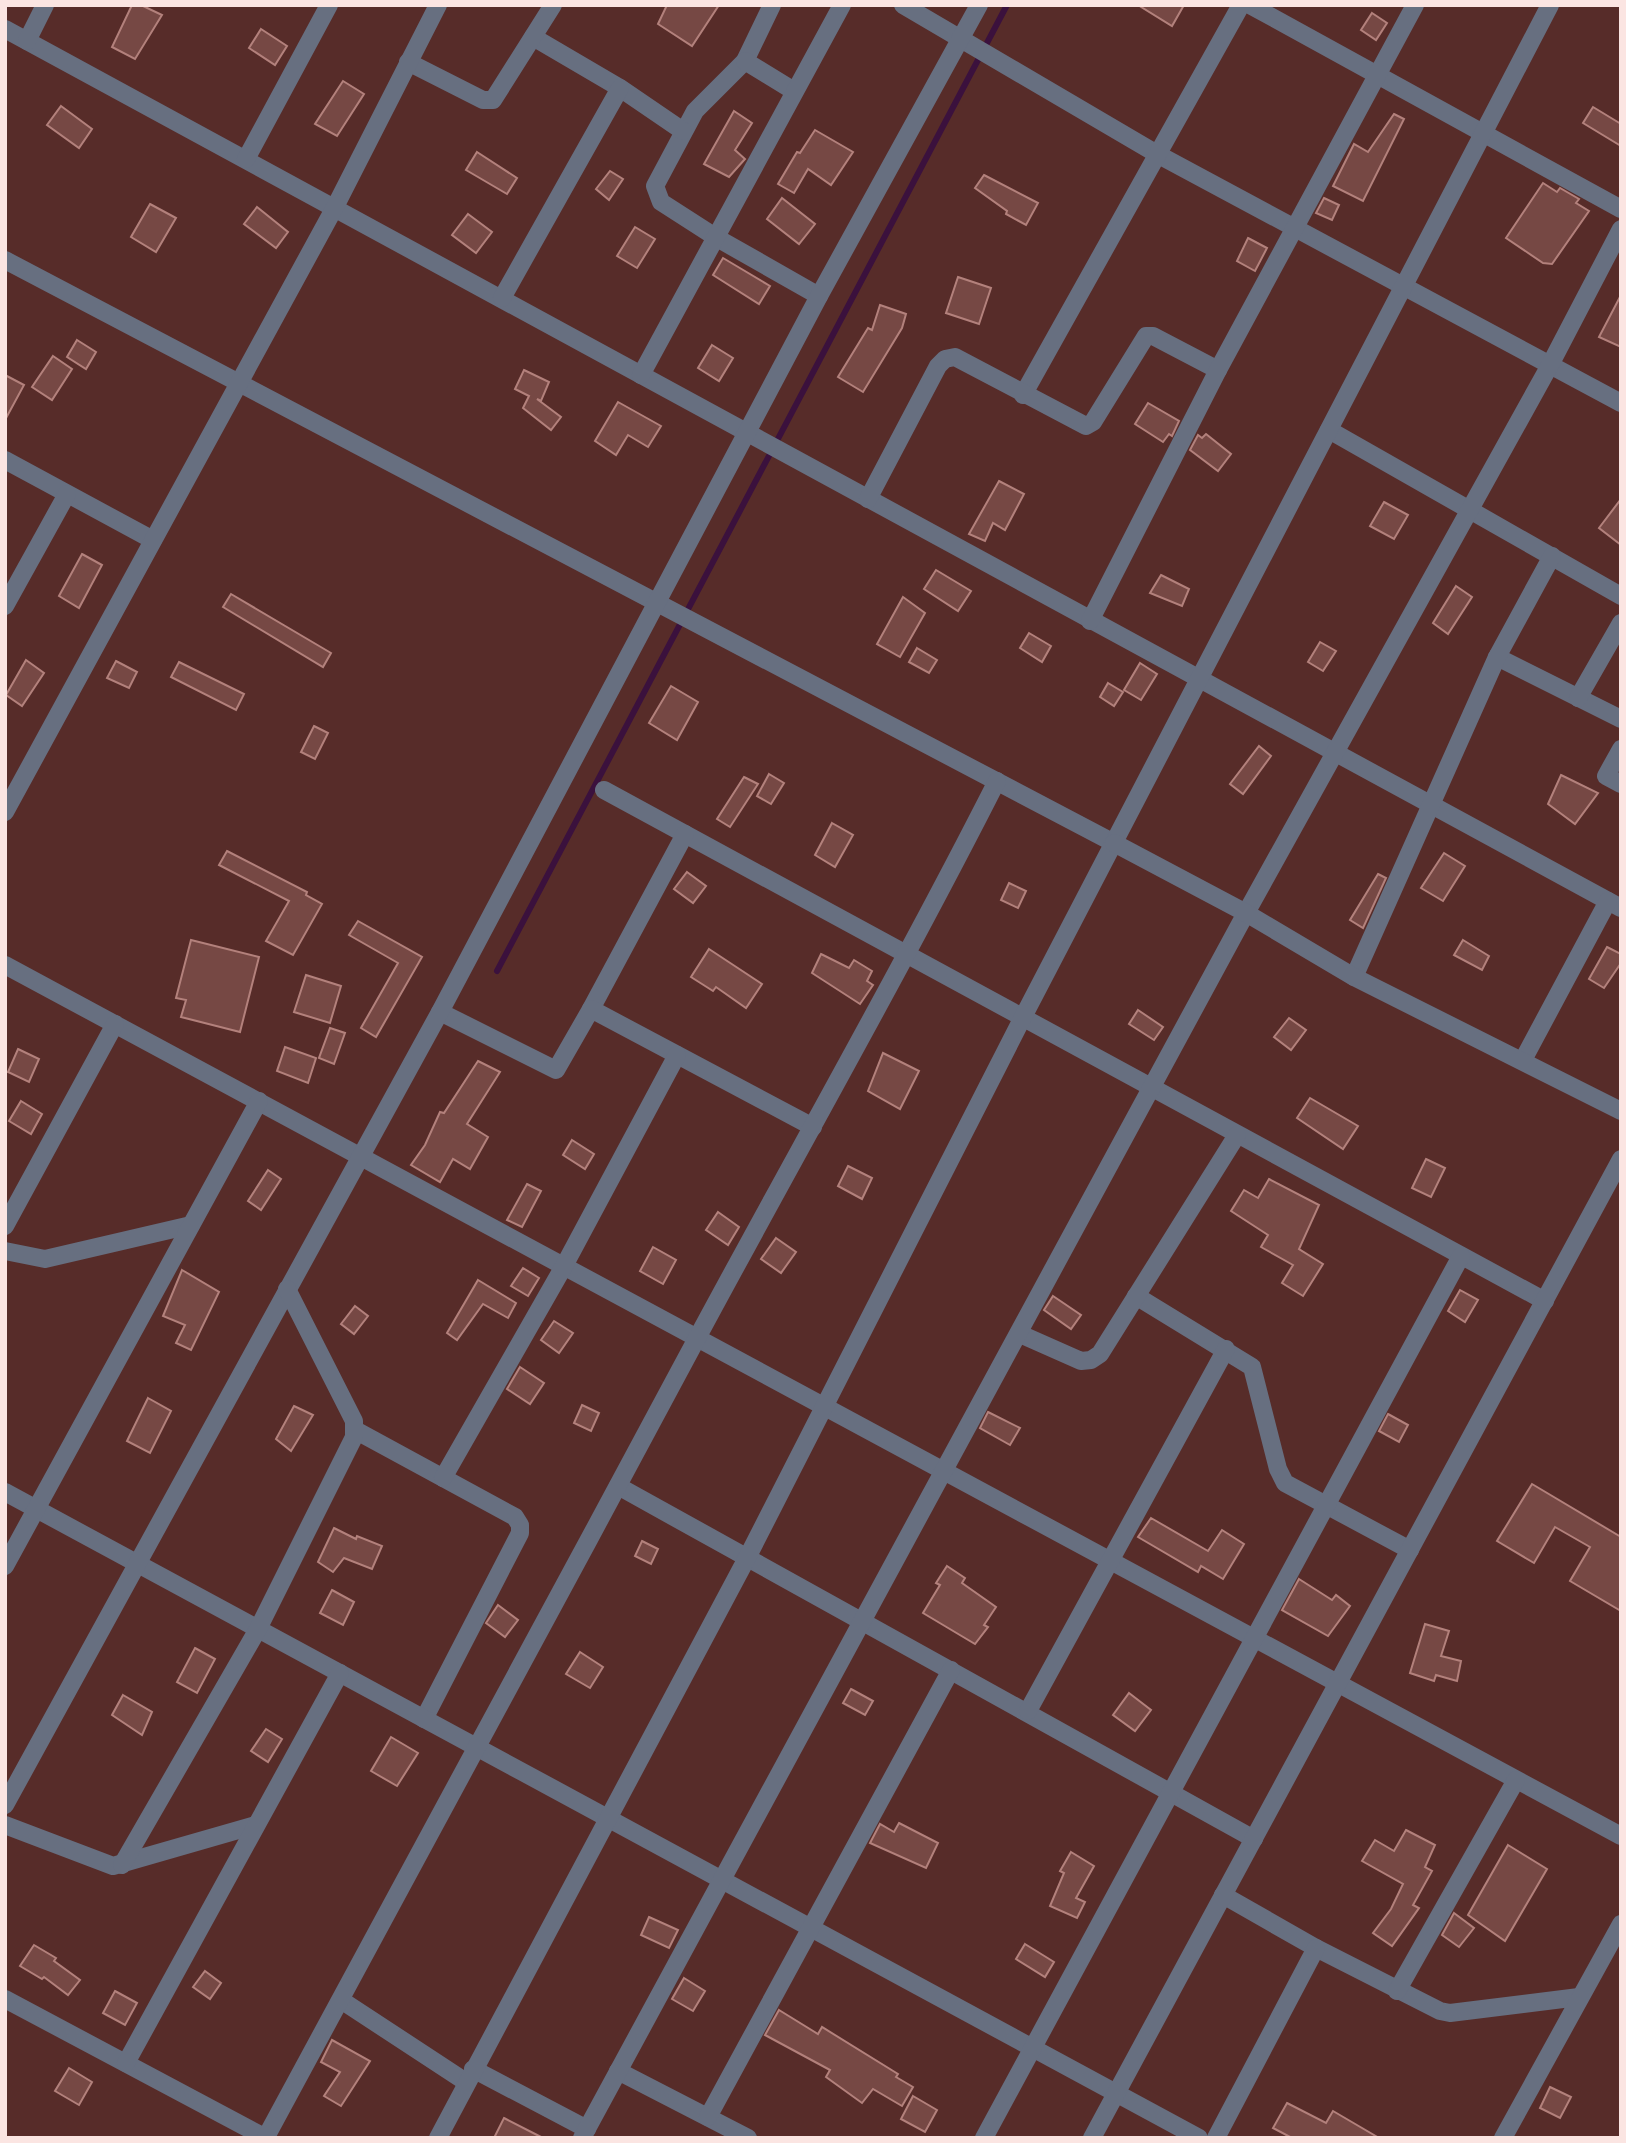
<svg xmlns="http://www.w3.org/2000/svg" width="1626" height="2143" font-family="'Titillium Web',sans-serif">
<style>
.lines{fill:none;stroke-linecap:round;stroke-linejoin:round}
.stream{stroke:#3b113d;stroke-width:6}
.building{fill:#764844;stroke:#b3817c;stroke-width:2}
.minor{stroke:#676f80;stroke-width:18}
.tertiary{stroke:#676f80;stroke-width:18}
</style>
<rect width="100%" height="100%" fill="#572c29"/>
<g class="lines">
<!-- stream -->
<path class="stream" d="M497,971l510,-966"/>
</g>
<!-- building -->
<g class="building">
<path d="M132,5h9l21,10 -27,44 -23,-12z"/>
<path d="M667,5h52l-27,41 -34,-22z"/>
<path d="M1138,5h46l-12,21z"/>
<path d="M1372,13l15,10 -11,17 -15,-10z"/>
<path d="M261,29l26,17 -12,19 -26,-17z"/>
<path d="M343,81l21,13 -27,42 -22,-12z"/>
<path d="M61,106l31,23 -13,19 -32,-23z"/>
<path d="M1593,107l28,17v22l-38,-23z"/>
<path d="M734,111l18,12 -17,27 10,9 -16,18 -25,-13z"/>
<path d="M1394,114l10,5 -41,82 -30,-15 21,-42 14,8z"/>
<path d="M815,130l38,22 -22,33 -23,-16 -14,24 -16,-9 19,-32 3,1z"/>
<path d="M477,152l40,26 -10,16 -41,-24z"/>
<path d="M610,171l13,8 -14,21 -13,-11z"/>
<path d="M984,175l54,28 -12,22 -20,-11 1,-3 -32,-23z"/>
<path d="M1543,183l14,9 3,-4 19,11 -3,4 13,8 -37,53 -9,-1 -37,-25z"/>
<path d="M782,198l33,26 -16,20 -32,-25z"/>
<path d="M1324,198l15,7 -7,15 -16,-7z"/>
<path d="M150,204l26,14 -20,34 -25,-15z"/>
<path d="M257,207l31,25 -12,16 -32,-24z"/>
<path d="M468,214l24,18 -16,21 -24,-18z"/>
<path d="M635,227l20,12 -18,29 -20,-12z"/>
<path d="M1248,238l19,10 -12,23 -18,-10z"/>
<path d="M723,258l47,28 -11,18 -46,-29z"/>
<path d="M958,277l33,11 -12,36 -33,-11z"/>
<path d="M1621,295v52l-22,-10z"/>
<path d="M880,305l26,9 -4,14 -39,64 -25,-15 30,-49 4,2z"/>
<path d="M77,340l19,12 -10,17 -19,-12z"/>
<path d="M712,345l21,13 -14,23 -21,-13z"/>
<path d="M53,356l19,13 -20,31 -20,-13z"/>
<path d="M524,370l25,12 -8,19 -4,-2 24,18 -10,13 -28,-22 6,-12 -14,-7z"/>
<path d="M5,375l19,10 -19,35z"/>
<path d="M618,402l43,24 -13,21 -20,-12 -12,20 -21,-14z"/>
<path d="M1148,403l31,18 -7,15 -3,-2 -6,8 -28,-18z"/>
<path d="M1206,434l25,20 -13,17 -28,-21 8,-15 4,3z"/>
<path d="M999,481l25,13 -19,36 -12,-7 -8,18 -16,-7z"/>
<path d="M1621,499v46l-22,-17z"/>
<path d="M1384,502l24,13 -14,24 -24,-13z"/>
<path d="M82,554l20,11 -23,43 -20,-12z"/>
<path d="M936,570l35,21 -13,20 -34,-22z"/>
<path d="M1161,575l28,14 -7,17 -32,-13z"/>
<path d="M1456,586l16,11 -24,37 -15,-11z"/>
<path d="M231,594l100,59 -8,14 -100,-60z"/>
<path d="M903,597l22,16 -25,44 -23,-13z"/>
<path d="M1029,633l22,13 -9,16 -22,-14z"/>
<path d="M1320,642l16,9 -13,20 -15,-9z"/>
<path d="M917,648l20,12 -8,13 -20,-11z"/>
<path d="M26,660l18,13 -22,33 -16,-11z"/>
<path d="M116,661l21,11 -8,16 -22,-10z"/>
<path d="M179,662l65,32 -8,16 -65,-33z"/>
<path d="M1140,663l17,11 -16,26 -17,-10z"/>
<path d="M1108,683l15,9 -9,14 -14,-9z"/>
<path d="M671,686l27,16 -21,38 -28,-17z"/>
<path d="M314,726l14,7 -13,26 -14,-7z"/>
<path d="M1259,746l12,10 -28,38 -13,-10z"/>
<path d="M769,774l15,9 -13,21 -14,-8z"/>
<path d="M1561,775l37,18 -23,31 -27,-20z"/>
<path d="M744,777l14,7 -28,43 -13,-8z"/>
<path d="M832,823l21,12 -18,32 -20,-12z"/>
<path d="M227,851l80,41 -1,3 16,9 -29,51 -27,-14 23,-40 -70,-36z"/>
<path d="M1444,853l21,13 -22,35 -22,-13z"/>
<path d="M687,872l19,14 -13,17 -19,-14z"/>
<path d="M1378,874l8,4 -23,50 -13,-8z"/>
<path d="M1009,883l17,8 -8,17 -17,-8z"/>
<path d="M358,921l64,36 -46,80 -15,-9 37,-65 -49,-28z"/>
<path d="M191,940l68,17 -19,75 -59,-15 5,-17 -10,-2z"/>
<path d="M1463,940l26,16 -7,14 -28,-15z"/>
<path d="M1607,947l14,7v9l-17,25 -15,-9z"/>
<path d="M709,949l53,35 -16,24 -30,-21 -3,4 -22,-14z"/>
<path d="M821,954l28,14 5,-8 18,11 -5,10 6,4 -13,19 -48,-31z"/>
<path d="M306,975l35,11 -11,37 -36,-11z"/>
<path d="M1138,1010l25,17 -9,13 -25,-16z"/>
<path d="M1289,1018l17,12 -15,20 -17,-13z"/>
<path d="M330,1028l15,5 -11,31 -15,-6z"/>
<path d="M285,1047l31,11 -8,25 -31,-12z"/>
<path d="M18,1049l21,10 -10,23 -21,-10z"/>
<path d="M883,1053l36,18 -19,38 -32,-18z"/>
<path d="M478,1061l22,11 -33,52 21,13 -18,32 -17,-10 -13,23 -29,-17 14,-20 15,-33 4,1z"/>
<path d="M1310,1098l48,28 -15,23 -46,-31z"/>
<path d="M21,1101l21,13 -11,20 -22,-13z"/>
<path d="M572,1140l22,14 -9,15 -22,-14z"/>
<path d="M1426,1159l19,9 -14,29 -19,-9z"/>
<path d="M848,1166l24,12 -10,21 -24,-13z"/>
<path d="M268,1170l13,9 -20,31 -13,-9z"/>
<path d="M1269,1179l50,26 -20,44 24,15 -20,32 -21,-13 11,-18 -32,-18 7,-12 -37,-24 13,-21 14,8z"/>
<path d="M527,1184l14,7 -19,36 -15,-7z"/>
<path d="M718,1212l21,15 -11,18 -22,-15z"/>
<path d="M776,1238l20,14 -15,21 -20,-14z"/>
<path d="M653,1247l23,13 -13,24 -23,-13z"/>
<path d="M523,1268l16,10 -11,18 -17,-10z"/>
<path d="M182,1270l37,22 -28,58 -15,-7 9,-18 -22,-9z"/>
<path d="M478,1280l38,23 -8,15 -25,-14 -26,36 -10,-7z"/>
<path d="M1460,1290l18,10 -13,22 -17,-11z"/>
<path d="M1053,1296l28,19 -10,14 -27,-19z"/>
<path d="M355,1306l13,10 -14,18 -13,-10z"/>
<path d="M554,1321l19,12 -14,20 -18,-13z"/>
<path d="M520,1367l24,16 -14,21 -23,-15z"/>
<path d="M148,1398l23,13 -21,42 -23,-12z"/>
<path d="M582,1405l17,8 -8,18 -17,-8z"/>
<path d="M294,1406l19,9 -22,36 -15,-12z"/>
<path d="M988,1412l32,16 -10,17 -30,-17z"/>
<path d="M1388,1414l20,11 -9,17 -20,-11z"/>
<path d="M1532,1484l89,53v74l-51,-30 20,-34 -35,-20 -21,36 -37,-22z"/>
<path d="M1151,1518l57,33 14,-21 22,14 -21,35 -22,-13 -3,6 -60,-35z"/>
<path d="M334,1528l22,11 1,-3 25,10 -10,23 -28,-11 -11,14 -15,-10z"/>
<path d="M642,1541l16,8 -7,15 -16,-8z"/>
<path d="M947,1566l18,12 -3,5 34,24 -12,18 4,2 -13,17 -52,-31 17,-28 -4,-2z"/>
<path d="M1299,1579l33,21 4,-5 14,11 -22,30 -46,-26z"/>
<path d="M332,1590l22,12 -11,23 -23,-12z"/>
<path d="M498,1605l20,15 -13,17 -19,-14z"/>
<path d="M1425,1624l24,7 -8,25 20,5 -4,20 -21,-6 -2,6 -24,-8z"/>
<path d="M195,1648l20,11 -18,34 -20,-11z"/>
<path d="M580,1652l23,15 -13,21 -24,-14z"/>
<path d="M851,1689l22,12 -8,14 -22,-12z"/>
<path d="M1129,1693l22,17 -16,21 -22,-16z"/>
<path d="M123,1695l29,17 -10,23 -30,-20z"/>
<path d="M266,1729l16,10 -14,23 -17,-11z"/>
<path d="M391,1737l27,16 -21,33 -26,-15z"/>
<path d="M899,1823l39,20 -12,25 -56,-25 10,-19 14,8z"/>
<path d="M1406,1830l29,15 -10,22 7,4 -19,34 6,3 -27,38 -19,-13 18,-24 12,-25 -41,-23 13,-21 19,11z"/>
<path d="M1508,1845l39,24 -42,72 -37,-26z"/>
<path d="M1071,1852l23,14 -18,32 9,4 -8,16 -27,-12 14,-33 -4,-2z"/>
<path d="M1454,1913l20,15 -15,19 -17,-12z"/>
<path d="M649,1917l29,13 -9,18 -28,-13z"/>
<path d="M1025,1944l29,18 -9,15 -29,-18z"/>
<path d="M34,1945l22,13 -2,3 26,19 -12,15 -24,-18 -2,2 -22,-13z"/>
<path d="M205,1971l16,12 -11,16 -17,-12z"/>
<path d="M684,1978l21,13 -12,20 -21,-12z"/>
<path d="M115,1991l22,12 -12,22 -22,-12z"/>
<path d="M779,2010l39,24 4,-7 76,47 -2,3 17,10 -11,19 -29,-17 -11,14 -36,-26 4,-7 -65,-35z"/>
<path d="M332,2040l38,21 -29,45 -17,-10 16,-24 -19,-10z"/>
<path d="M69,2068l23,14 -13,23 -24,-14z"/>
<path d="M1550,2087l21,10 -11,21 -20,-10z"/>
<path d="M913,2096l24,14 -12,22 -24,-13z"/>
<path d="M1287,2103l39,20 7,-12 46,27h-87l-19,-10z"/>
<path d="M504,2118l39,20h-49z"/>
</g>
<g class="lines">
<!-- minor -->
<g class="minor">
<path d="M772,5l-27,56 -50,50 -40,75 6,16 56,36 102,58"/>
<path d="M903,5l254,149 464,249"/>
<path d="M1250,5l371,204"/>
<path d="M5,29l1616,879"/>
<path d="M533,37l87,51 63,43"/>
<path d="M27,41l18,-36"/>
<path d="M745,61l49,30"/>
<path d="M408,62l75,38h10l60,-95"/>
<path d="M246,159l83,-154"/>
<path d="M5,260l1109,583"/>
<path d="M502,298l118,-210"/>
<path d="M641,375l201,-370"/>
<path d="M1023,395l218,-390"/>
<path d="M1329,430l292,166"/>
<path d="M5,460l148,80"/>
<path d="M868,499l70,-133 7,-7 10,-2 131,69 7,-4 53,-86h7l65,34"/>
<path d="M5,606l62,-112"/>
<path d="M1090,621l128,-251 197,-365"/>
<path d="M1497,657l124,62"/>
<path d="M1578,698l43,-75"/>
<path d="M1621,749l-15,27 15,8"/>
<path d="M604,790l941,511"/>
<path d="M5,812l330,-605 103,-202"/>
<path d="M5,965l1616,871"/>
<path d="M1354,977l143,-320 55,-101"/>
<path d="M591,1009l94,-175"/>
<path d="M440,1012l116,58 35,-61 222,118"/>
<path d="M1523,1060l85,-159"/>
<path d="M5,1226l110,-202"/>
<path d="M5,1251l40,8 146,-34"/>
<path d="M1136,1296l116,71 26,102 7,14 125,67"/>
<path d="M1020,1334l61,27 10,-1 9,-6 137,-219"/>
<path d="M355,1430l160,87 5,8v8l-96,186"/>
<path d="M443,1478l121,-212 113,-211"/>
<path d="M618,1486l636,353"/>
<path d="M5,1492l1194,646"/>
<path d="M5,1566l254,-465"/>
<path d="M1028,1711l198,-362"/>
<path d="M5,1805l435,-793 379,-716 160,-291"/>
<path d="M5,1825l108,41 143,-41"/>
<path d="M122,1865l136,-236 96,-192v-16l-67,-132"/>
<path d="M1223,1895l93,53 124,63 10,2 129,-16"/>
<path d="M1397,1991l119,-211"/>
<path d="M5,1999l261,139"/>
<path d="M341,2000l125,82"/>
<path d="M126,2063l214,-390"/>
<path d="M473,2069l114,60"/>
<path d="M618,2071l130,67"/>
<path d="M708,2117l243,-447"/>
<path d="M266,2137c145,-264 287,-531 430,-797 100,-186 205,-370 301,-559"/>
<path d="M438,2138l310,-582 274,-537 528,-1014"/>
<path d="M582,2138l664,-1225 304,-548 71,-136"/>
<path d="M984,2138l477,-882"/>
<path d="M1092,2138l529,-979"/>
<path d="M1216,2138l100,-190"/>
<path d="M1503,2138l118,-214"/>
</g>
<!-- tertiary -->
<path class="tertiary" d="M1114,843l132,70 108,64 267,134"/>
</g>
<!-- border -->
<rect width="1626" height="2143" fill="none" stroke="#fbe5e2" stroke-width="14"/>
</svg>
